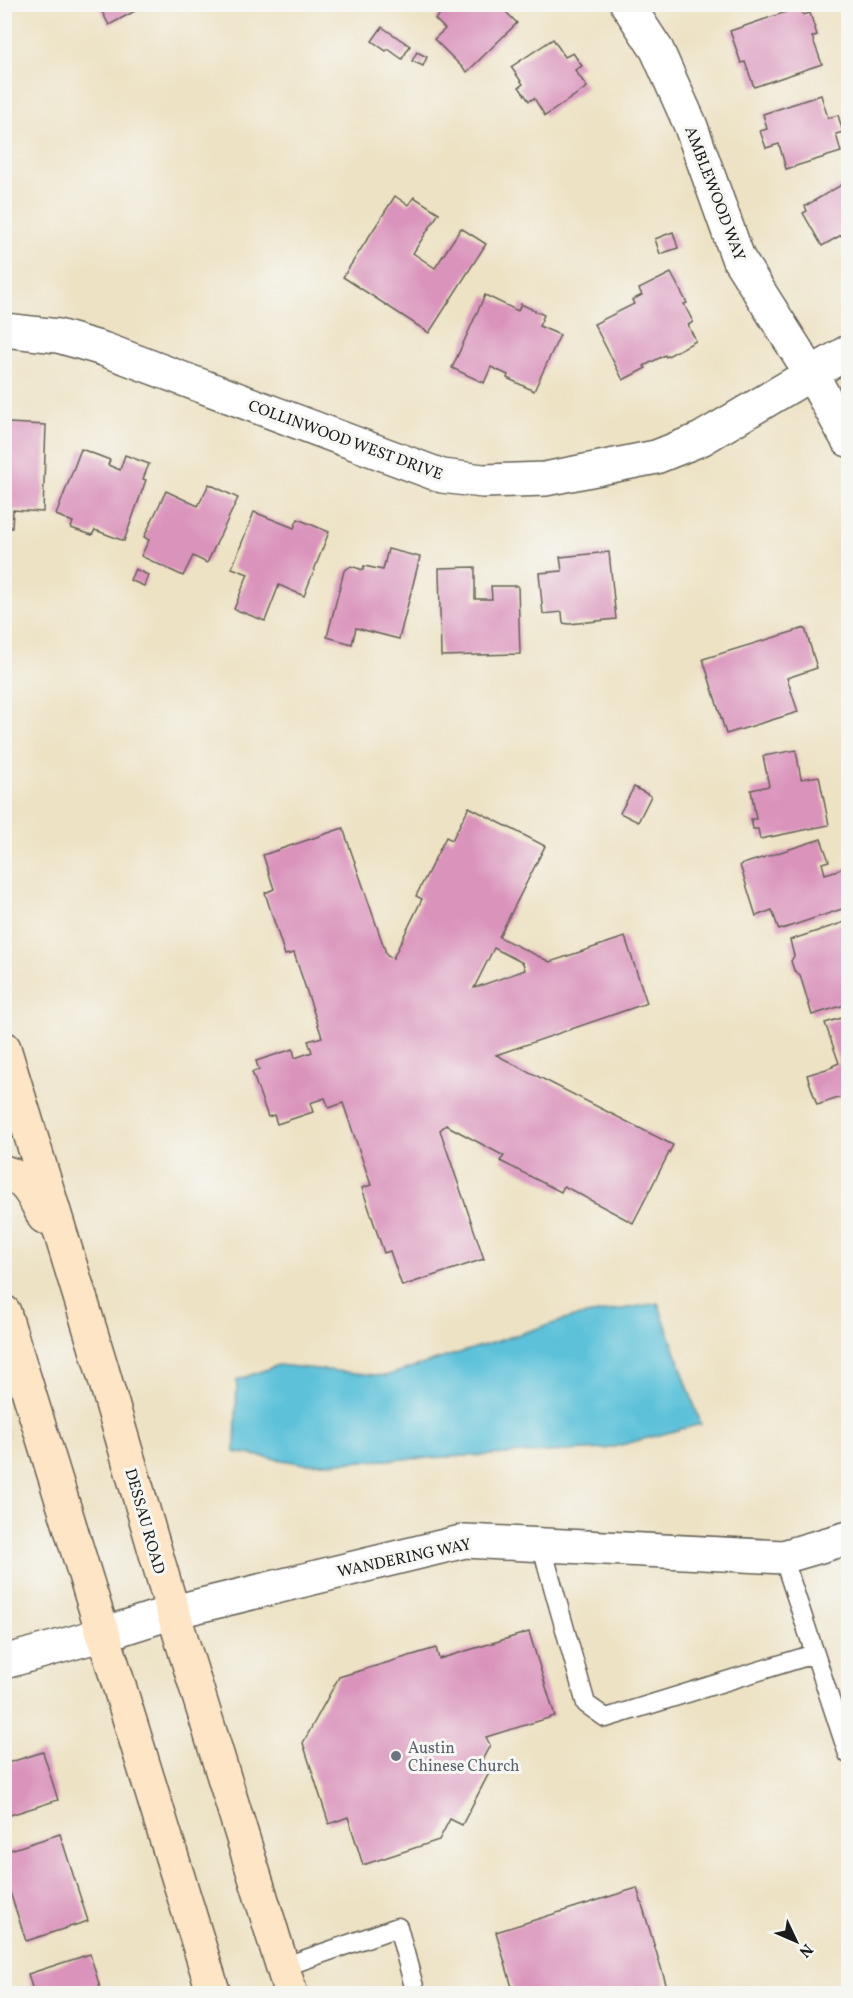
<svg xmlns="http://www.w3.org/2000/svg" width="853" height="1998" font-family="Vollkorn,serif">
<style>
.water{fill:#5bc1d9;stroke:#3c6e7a;stroke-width:1.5}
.building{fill:#da93bb;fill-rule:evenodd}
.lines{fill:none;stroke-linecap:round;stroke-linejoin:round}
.service-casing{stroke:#656157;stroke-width:21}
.minor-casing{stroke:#656157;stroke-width:36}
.secondary-casing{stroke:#656157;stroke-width:36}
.service{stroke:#fff;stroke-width:18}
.minor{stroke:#fff;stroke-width:33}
.secondary{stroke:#fde5c5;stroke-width:33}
.worship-dot{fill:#6b7280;stroke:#f6f6f2;stroke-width:2}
.labels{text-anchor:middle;stroke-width:6;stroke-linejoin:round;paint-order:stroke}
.street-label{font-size:16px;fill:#1c1c1c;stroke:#f6f6f2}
.worship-label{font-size:16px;fill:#5b616d;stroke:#f6f6f2;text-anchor:start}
</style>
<rect width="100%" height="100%" fill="#f6f6f2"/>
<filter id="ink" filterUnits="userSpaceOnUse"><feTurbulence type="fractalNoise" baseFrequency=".0167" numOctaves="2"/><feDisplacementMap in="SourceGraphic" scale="12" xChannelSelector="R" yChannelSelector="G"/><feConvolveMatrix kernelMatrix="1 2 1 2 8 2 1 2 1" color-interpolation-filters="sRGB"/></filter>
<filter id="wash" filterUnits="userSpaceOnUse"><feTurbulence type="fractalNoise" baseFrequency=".008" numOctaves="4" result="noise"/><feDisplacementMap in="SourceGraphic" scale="24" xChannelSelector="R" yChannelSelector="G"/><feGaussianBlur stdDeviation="1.35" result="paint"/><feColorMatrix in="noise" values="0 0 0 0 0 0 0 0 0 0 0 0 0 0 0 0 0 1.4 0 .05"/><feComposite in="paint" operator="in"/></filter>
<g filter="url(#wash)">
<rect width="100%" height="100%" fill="#ede2c4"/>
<!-- water -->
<path class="water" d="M658,1303l43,121 -95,25 -301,15 -70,-12 2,-72 41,-15 107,11 189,-59z"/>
<g id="blocks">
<!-- building -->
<g class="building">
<path d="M98,4h50l-39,21z"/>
<path d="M450,4h37l4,4 7,-4 19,19 -50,49 -33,-33 11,-10 -10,-10z"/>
<path d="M801,7l2,8 7,-2 7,22 -5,2 10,27 -68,23 -9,-25 -4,1 -11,-32z"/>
<path d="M382,27l28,19 -8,13 -14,-10 -2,2 -14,-10z"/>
<path d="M553,39l12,18 8,-4 9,13 -7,4 12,17 -42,29 -11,-18 -5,3 -10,-14 4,-3 -12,-17z"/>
<path d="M417,52l10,5 -4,9 -11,-5z"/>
<path d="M821,95l7,23 10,-3 5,17 -7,2 5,18 -55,17 -7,-25 -13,4 -6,-17 7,-2 -4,-15z"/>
<path d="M848,181v57l-1,1 -4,-5 -21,12 -19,-33 4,-2 -2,-5z"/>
<path d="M395,196l13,9 6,-8 25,16 -26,40 22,15 26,-40 25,16 -57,89 -86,-56z"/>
<path d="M673,232l5,16 -18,6 -5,-15z"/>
<path d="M671,273l16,30 -3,1 9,18 -5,3 8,16 -30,16 -1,-2 -21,11 2,2 -23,12 -29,-56 40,-20 -2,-4 10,-5 -3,-6z"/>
<path d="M485,295l33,16 3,-7 23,11 -5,11 21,9 -26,56 -27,-13 1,-3 -17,-8 -7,16 -32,-15z"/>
<path d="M8,423l38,2 -3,87 -30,-2 -1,18h-8v-74l3,1z"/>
<path d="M81,449l29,11 -2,5 12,5 5,-15 24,9 -6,15 3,1 -22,61 -29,-11 -3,5 -21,-7 2,-6 -17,-7z"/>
<path d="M209,484l29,14 -31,65 -14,-7 -10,20 -42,-20 8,-16 -5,-3 22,-46 32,15z"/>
<path d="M254,512l40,16 4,-9 31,13 -25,64 -25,-11 -14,36 -31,-12 14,-35 -16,-6z"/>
<path d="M388,549l32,8 -21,82 -43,-11 -4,16 -25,-7 17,-66 7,-5 12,4 1,-4 19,4z"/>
<path d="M609,552l7,67 -47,5 -6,-1 -1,-11 -19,2 -4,-41 23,-2 -2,-14z"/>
<path d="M475,567v32h17l-1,-13h27l2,68 -79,2 -2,-88z"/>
<path d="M135,569l13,6 -4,11 -14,-6z"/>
<path d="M805,628l12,40 -30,10 11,34 -72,22 -23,-75z"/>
<path d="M796,750l5,29 18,-3 10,49 -69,14 -2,-10h-5l-2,-10h5l-5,-29 18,-4 -6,-30z"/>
<path d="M634,787l17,9 -13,26 -18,-9z"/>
<path d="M469,807l76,39 -46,91 51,25 75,-25 22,66 -151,52 177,90 -40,78 -69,-37 -3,6 -61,-31 4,-5 -58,-31 -6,5 44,129 -82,27 -12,-35 -6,2 -22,-65 9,-3 -28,-82 -14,5 -4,-10 -15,5 3,9 -36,12 -3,-9 -6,2 -16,-45 7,-2 -3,-9 37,-12 2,9 17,-6 -4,-11 14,-4 -28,-84 -9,2 -20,-62 9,-4 -11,-34 80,-27 44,128 6,2 29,-59 -6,-3 30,-59 6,3zM494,948l29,15 2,7 -51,18z"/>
<path d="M821,839l8,22 -7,2 3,11 23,-7v40l-69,23 -7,-20 -16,6 -16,-51z"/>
<path d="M848,921v83l-36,11 -12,-40 -6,-5 -3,-9 3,-5 -4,-16z"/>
<path d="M848,1016v79l-31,10 -10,-30 26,-8 -1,-1 7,-3 -14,-40z"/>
<path d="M529,1632l26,84 -69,21 4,8 -12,23 11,5 -27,52 -12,-6 -11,21 -76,25 -15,-48 -19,7 -26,-81 36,-66 97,-29 3,11z"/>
<path d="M43,1752l15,48 -54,17v-53z"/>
<path d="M60,1834l28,87 -62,20 -17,-52 -5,1v-38z"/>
<path d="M637,1888l32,106h-155l-18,-62z"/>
<path d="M90,1954l12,40h-68l-6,-20z"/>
</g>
</g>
</g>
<g filter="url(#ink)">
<use href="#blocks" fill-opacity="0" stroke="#656157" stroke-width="1.5"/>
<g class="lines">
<defs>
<g id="service">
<path d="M541,1544l45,160 20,14 208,-64"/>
<path d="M783,1557l65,197"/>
<path d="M283,1967l115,-40 18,67"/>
</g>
<g id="minor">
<path d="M627,4l30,46 33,74 48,134 74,117 36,65"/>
<path d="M4,330l54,6 45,13 339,127 41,5 62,-2 111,-22 45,-18 147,-87"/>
<path d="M4,1662l100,-28 69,-22 292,-71 318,16 65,-19"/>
</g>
<g id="secondary">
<path d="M4,1048l95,311 74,253 118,382"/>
<path d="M4,1172c23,6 31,27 40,45"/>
<path d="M4,1312l210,682"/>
</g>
</defs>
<!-- service casing -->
<use href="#service" class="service-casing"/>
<!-- minor casing -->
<use href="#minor" class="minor-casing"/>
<!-- secondary casing -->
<use href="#secondary" class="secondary-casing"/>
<!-- service -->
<use href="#service" class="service"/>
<!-- minor -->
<use href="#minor" class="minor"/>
<!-- secondary -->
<use href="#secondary" class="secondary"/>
</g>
</g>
<!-- markers -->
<circle class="worship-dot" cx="396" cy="1756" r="6"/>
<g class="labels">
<!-- street labels -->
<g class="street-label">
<text transform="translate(716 193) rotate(69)" y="6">AMBLEWOOD WAY</text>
<text transform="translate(346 439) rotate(20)" y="6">COLLINWOOD WEST DRIVE</text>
<text transform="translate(146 1521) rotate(74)" y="6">DESSAU ROAD</text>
<text transform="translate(404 1557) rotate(-12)" y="6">WANDERING WAY</text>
</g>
<!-- worship labels -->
<g class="worship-label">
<text x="408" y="1753">Austin<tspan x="408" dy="18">Chinese Church</tspan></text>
</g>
</g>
<!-- margin -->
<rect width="853" height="1998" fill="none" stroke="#f6f6f2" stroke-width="24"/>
<!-- north arrow -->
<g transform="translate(796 1941) rotate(134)" stroke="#f6f6f2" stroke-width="4.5" paint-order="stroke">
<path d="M0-4.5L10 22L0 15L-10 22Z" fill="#1c1c1c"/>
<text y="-9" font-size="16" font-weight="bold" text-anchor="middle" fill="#1c1c1c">N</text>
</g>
</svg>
